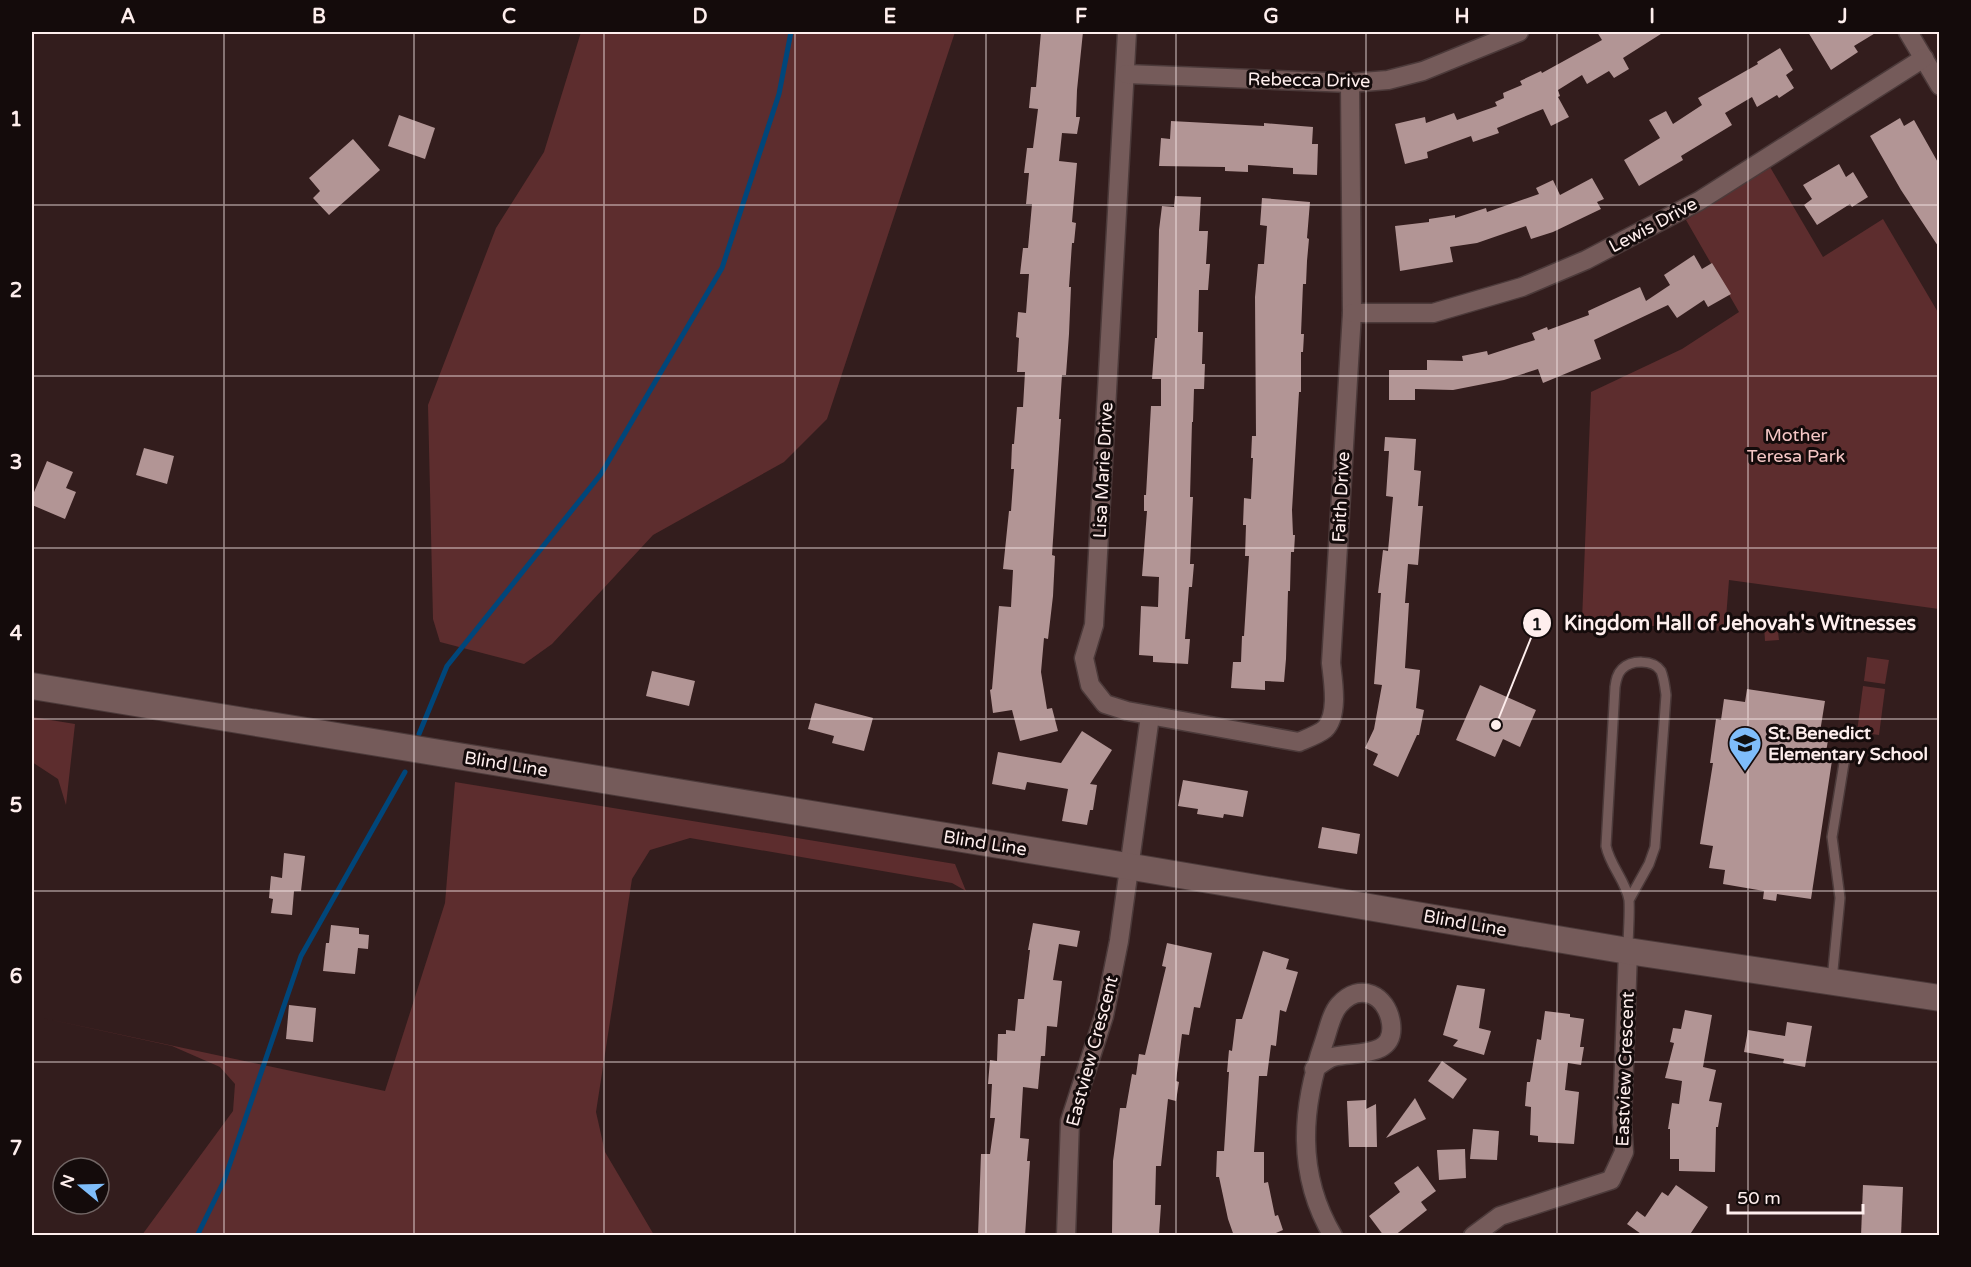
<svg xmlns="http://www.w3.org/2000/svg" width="1971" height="1267" font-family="'Varela Round',sans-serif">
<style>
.green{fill:#5d2d2e}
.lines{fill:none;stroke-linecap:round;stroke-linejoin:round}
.stream{stroke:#00467a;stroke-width:5}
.building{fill:#b29595}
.lane-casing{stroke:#4c3a3a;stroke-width:12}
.street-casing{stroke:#4c3a3a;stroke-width:21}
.secondary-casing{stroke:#4c3a3a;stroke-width:28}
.lane{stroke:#755b5a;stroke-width:9}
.street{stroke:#755b5a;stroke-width:18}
.secondary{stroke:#755b5a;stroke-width:26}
.grid{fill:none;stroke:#feeeed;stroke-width:1.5;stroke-opacity:0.55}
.labels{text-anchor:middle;stroke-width:6;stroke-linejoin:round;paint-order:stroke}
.street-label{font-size:18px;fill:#feeeed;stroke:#140b0b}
.park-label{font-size:18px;fill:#f6c7c6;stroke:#140b0b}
.poi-label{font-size:18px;font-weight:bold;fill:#feeeed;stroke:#140b0b;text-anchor:start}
.leader{fill:none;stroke:#feeeed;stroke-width:2}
.callout-dot{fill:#feeeed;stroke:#140b0b;stroke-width:2}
.mark-label{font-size:18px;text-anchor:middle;font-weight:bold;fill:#111}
.callout-label{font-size:20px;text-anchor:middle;font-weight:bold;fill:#feeeed;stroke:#140b0b;stroke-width:6;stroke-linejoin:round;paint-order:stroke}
.neatline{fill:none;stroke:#feeeed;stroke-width:2}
.grid-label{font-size:20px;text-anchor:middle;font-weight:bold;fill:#feeeed}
</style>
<rect width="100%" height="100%" fill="#331d1d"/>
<!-- green -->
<g class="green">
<path d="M581,32h374l-128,387 -43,43 -131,73 -101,109 -28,20 -84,-22 -7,-23 -5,-214 68,-177 48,-76z"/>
<path d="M1770,167l53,90 60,-38 56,95v295l-210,-29 -4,51 -143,-10 9,-229 91,-43 57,-37 -53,-92z"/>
<path d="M1777,624l2,16 -14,1 -1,-15z"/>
<path d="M1867,657l22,3 -4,24 -21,-3z"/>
<path d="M1863,686l22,3 -6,46 -22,-3z"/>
<path d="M32,717l43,7 -9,81 -8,-26 -26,-17z"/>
<path d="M455,782l500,82 11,27 -14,-8 -262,-45 -40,12 -18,29 -36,233 9,40 49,83h-512l91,-124 2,-27 -15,-17 -48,-21 -129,-28 342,73 60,-188z"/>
</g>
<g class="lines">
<!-- stream -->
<g class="stream">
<path d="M419,734l28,-68 154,-192 121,-206 57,-174 12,-62"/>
<path d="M197,1236l27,-55 77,-225 104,-184"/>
</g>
</g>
<!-- building -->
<g class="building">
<path d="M1041,32h42l-6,58 -1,27h4l-3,17 -15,-1 -3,28 18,2 -5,59 4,1 -2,20h-2l-3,44h2l-2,47 -3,41h-4l-3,44h2l-9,136 3,1 -2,40 -5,43 -4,-1 -3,34 6,37 5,-1 6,23 -38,10 -8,-31 -19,3 -3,-23 2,-1 7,-83 12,1 2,-37 -10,-1 6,-58h2l3,-42h-3l1,-25h2l3,-37h6l2,-35h-8l2,-34 -3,-1 2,-25 8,1 3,-39h-9l3,-26h5l4,-44h-6l3,-31h-5l3,-25h6l5,-39 -9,-1 2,-21h5z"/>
<path d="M1597,32h67l-41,26 6,11 -15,9 -5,-7 -22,13 -5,-9 -24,15 2,6 -2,1 11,20 -18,9 -8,-17 -46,19 2,5 -26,9 -2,-6 -44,16 1,6 -23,6 -10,-40 30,-7 1,6 28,-10 3,7 40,-14 -2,-4 9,-4 -1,-5 19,-8 -2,-4 21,-10 1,2 60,-33z"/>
<path d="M1808,32h69l-23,14 4,6 -27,18z"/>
<path d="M1780,48l13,22 -7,5 8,13 -15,10 -2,-3 -20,12 -5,-10 -27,16 7,12 -51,31 2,4 -44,26 -15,-26 36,-22 -11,-18 17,-9 7,13 29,-19 -4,-7 60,-34 -1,-2z"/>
<path d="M399,115l36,13 -10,31 -37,-13z"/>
<path d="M1900,118l4,8 10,-6 26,46v83l-39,-59 -31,-54z"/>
<path d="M1171,121l93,5v-3l49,4 -1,17h6l-1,31 -24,-1v-6l-45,-3v7l-23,-1v-4l-66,-1 2,-28 9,1z"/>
<path d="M353,139l27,31 -51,45 -16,-17 7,-7 -11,-13z"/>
<path d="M1839,164l7,13 7,-5 15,25 -16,10 -2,-3 -33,21 -13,-20 8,-6 -9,-14z"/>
<path d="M1592,178l12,21 -7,3 4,7 -48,23 -22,7 -5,-13 -49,17 -27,4 3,15 -53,9 -5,-45 34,-4v-3l26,-4v3l31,-10 1,4 52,-18 -3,-6 17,-8 7,15z"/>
<path d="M1175,196l26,1 -2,34h9l-2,33h4l-2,26h-9l-1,42h5l-1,32h3l-1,25h-10l-1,33h-1l-2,75h3l-3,67h4l-2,23h-3l-4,52h5l-2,25 -35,-2v-6l-14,-1 2,-49 17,1 1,-30 -17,-1 5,-65h-3v-16h2l5,-89h10v-27h-9l3,-41h2l2,-108 3,-24 12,1z"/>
<path d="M1262,198l48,4 -3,36 2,1 -2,22 -1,23h-3l-2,50h3l-1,18h-2v40h-2l-7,118 1,25h2l-1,17h-3l-1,39h-2l-2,68 -2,23 -19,-1v9l-34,-2 2,-26h8l1,-26h2l5,-80h-4l1,-31h-3l1,-27 7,1 2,-41h-2l1,-22h4l-1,-139 3,-33h6l3,-38 -7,-1z"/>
<path d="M1694,255l8,14 10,-6 19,31 -23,13 -4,-7 -27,18 -9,-13 -74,35 7,19 -58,24 -5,-14 -34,11 -51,10 -38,-1v11h-26v-30h38v-10l36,1 -1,-5 25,-5 1,4 47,-15 -3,-7 15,-6 1,3 41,-15 -1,-4 52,-24 6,14 24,-16 -6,-10z"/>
<path d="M1385,437l31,2 -2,31 7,1 -3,35h5l-5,59 -10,-1 -3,39h4l-4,65 15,2 -4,38 8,2 -5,25h-2l-19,42 -25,-12 5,-11 -13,-6 9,-19 8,-44 -8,-1 7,-91h-3l5,-43 5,1 5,-54 -7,-1 3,-45h-5z"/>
<path d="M144,448l30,8 -7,28 -31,-9z"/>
<path d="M47,461l26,11 -7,16 10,4 -11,27 -33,-14v-8z"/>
<path d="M652,671l43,10 -6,25 -43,-10z"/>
<path d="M1480,685l56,25 -16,37 -17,-8 -8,18 -39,-17z"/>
<path d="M1747,689l78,12 -5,31 9,1 -3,20 7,1 -22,145 -34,-5 -1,7 -13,-2 1,-8 -41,-7 2,-14 -16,-2 4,-22 -13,-2 13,-81h-3l6,-44 5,1 3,-21 21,3z"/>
<path d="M815,703l58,15 -9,33 -32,-8 2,-7 -26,-7z"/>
<path d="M1082,731l30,19 -22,34 7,1 -4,25h-3l-3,15 -25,-4 6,-32 -41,-7 -2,8 -33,-6 6,-32 63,11z"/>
<path d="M1183,780l65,11 -5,26 -19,-3 -1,4 -26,-4 1,-5 -20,-3z"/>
<path d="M1322,827l38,7 -3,20 -39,-6z"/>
<path d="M284,853l21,3 -4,35h-7l-2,24 -21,-2 2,-14 -4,-1 2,-22 11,2z"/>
<path d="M1033,923l47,8 -3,16 -18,-3 -6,36 9,1 -5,46 -10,-1 -2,30h-4l-3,33 -15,-2 -3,51 9,1 -2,22h3l-5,75h-47l3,-82h9l5,-36h-5l2,-34h-4l2,-24 7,1 1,-27h8v-4l9,1 3,-32h6l6,-49h-2z"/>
<path d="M331,925l28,3v6l10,1 -1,14 -10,-1 -3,26 -32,-3 3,-28h3z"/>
<path d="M1167,943l45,10 -12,55 -6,-1 -5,28 -7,-1 -6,47 3,1 -3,19 -8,-2 -7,67h-5l-1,39h6l-2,29 -47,-1 1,-72 7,-53h6l6,-34 4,1 3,-21 6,1 21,-88 -4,-1z"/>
<path d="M1263,951l26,8 -3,10 12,3 -12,40 -6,-2 -4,36 -5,-1 -4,31h-8l-5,76h10v31l4,-1 7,34 3,-1 5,15 -14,6h-35l-6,-17 -9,-42h-3l1,-26h7l5,-79h-2l2,-22 3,1 4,-32h6z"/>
<path d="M1457,985l28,4 -6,39 12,3 -7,24 -31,-9 5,-6 -15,-5z"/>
<path d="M289,1005l27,3 -3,34 -27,-3z"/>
<path d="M1685,1010l27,5 -9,52 13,3 -7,31 13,2 -4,24h-2l-1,45 -36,-1v-12h-9v-30h-2l4,-26 7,1 3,-23 -17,-3 9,-35 -4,-1 3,-14 8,1z"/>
<path d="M1545,1011l25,3v3l14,2 -4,28h4l-3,18 -13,-2 -3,27 14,2 -5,52 -36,-2v-6l-8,-1 1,-28 -6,-1 2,-24h3l7,-43 4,1z"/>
<path d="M1787,1022l25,4 -7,41 -22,-4 1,-4 -40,-7 4,-22 37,6z"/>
<path d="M1442,1061l25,18 -14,20 -25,-18z"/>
<path d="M1415,1098l11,21 -40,19z"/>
<path d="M1366,1100v9l10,-5 1,43h-28l-2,-46z"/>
<path d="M1473,1129l26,2 -2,29 -27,-1z"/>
<path d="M1465,1149l1,29 -27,2 -2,-30z"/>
<path d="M1418,1166l18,25 -15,11 6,8 -33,26h-10l-15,-20 31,-24 -6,-9z"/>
<path d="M1676,1185l32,22 -19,29h-45l-17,-12 10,-13 8,6 17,-25 6,4z"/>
<path d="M1863,1185l40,2 -2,49h-40z"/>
</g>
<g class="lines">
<defs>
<g id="lane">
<path d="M1628,949c0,-15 2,-36 1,-49 -3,-19 -19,-34 -23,-54l9,-159c1,-7 2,-13 7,-18 9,-9 31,-10 39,2 3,7 4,16 5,24l-11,152 -6,17 -20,36"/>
<path d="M1832,980l8,-82 -8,-61 13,-80"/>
</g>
<g id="street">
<path d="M1127,32l-33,593 -10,33 6,27 15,19 22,7 172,31c7,-3 20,-8 26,-13 14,-14 8,-48 6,-66l21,-350 -2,-230"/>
<path d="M1908,32l32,54"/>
<path d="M1126,74l224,9 38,-3 35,-9 96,-39"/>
<path d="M1352,313h81l89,-26 64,-27 113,-59 225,-143"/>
<path d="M1314,1069c6,-4 13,-10 19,-12 21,-6 63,2 58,-34 -4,-28 -31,-42 -52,-18 -8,9 -11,26 -15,37 -23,66 -28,132 9,194"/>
<path d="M1066,1236l4,-115 34,-105 15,-75 31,-225"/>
<path d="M1473,1236l27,-20 111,-36 13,-28 -2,-30 6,-171"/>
</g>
<path id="secondary" d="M32,686l1077,177 519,88 312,47"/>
</defs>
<!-- lane casing -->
<use href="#lane" class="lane-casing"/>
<!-- street casing -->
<use href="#street" class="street-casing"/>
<!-- secondary casing -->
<use href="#secondary" class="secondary-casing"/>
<!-- lane -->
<use href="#lane" class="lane"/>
<!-- street -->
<use href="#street" class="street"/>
<!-- secondary -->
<use href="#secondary" class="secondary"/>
</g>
<!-- grid -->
<path class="grid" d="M224,32v1204M414,32v1204M604,32v1204M795,32v1204M986,32v1204M1176,32v1204M1366,32v1204M1557,32v1204M1748,32v1204M32,205h1908M32,376h1908M32,548h1908M32,719h1908M32,891h1908M32,1062h1908"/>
<!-- icons -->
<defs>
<symbol id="school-pin" viewBox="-11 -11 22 30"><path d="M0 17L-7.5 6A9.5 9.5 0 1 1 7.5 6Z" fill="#7fbdfa" stroke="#140b0b"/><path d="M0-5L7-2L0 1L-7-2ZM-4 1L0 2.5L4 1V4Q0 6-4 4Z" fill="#111"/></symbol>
</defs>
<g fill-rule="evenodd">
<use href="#school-pin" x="1726" y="724" width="38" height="52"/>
</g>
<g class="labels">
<!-- street labels -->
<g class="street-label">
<text transform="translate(1309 80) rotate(1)" y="6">Rebecca Drive</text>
<text transform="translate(1653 225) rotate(-28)" y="6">Lewis Drive</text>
<text transform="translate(1103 470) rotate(-87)" y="6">Lisa Marie Drive</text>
<text transform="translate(1341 497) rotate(-87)" y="6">Faith Drive</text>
<text transform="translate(506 764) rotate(9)" y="6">Blind Line</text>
<text transform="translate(985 843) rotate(9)" y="6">Blind Line</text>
<text transform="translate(1465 923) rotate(10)" y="6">Blind Line</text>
<text transform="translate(1092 1051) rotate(-75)" y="6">Eastview Crescent</text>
<text transform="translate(1625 1069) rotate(-88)" y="6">Eastview Crescent</text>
</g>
<!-- park labels -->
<g class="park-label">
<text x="1796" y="441">Mother<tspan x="1796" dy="21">Teresa Park</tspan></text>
</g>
<!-- poi labels -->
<g class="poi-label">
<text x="1768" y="739">St. Benedict<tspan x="1768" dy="21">Elementary School</tspan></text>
</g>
</g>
<!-- callouts -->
<path class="leader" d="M1496 725L1537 623"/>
<g class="callout-dot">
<circle cx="1496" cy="725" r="6"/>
<circle cx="1537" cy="623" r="15"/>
</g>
<g class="mark-label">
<text x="1537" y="630">1</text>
</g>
<g class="callout-label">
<text x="1740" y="630">Kingdom Hall of Jehovah's Witnesses</text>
</g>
<!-- border -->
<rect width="1971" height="1267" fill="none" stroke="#140b0b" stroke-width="66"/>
<!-- north arrow -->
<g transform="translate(81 1186) rotate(289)"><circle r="28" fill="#140b0b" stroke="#726665" stroke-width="1.5"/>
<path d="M0-4.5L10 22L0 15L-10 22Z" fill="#7fbdfa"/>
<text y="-9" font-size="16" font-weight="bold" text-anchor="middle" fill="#feeeed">N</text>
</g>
<!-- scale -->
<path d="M1728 1204v9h135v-9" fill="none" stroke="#feeeed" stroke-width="3"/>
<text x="1737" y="1204" font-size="18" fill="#feeeed" stroke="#140b0b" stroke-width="4.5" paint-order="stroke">50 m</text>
<rect x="33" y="33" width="1905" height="1201" class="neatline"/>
<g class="grid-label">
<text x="128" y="23">A</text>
<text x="319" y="23">B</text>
<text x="509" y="23">C</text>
<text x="700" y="23">D</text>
<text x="890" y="23">E</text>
<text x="1081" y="23">F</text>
<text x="1271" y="23">G</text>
<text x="1462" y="23">H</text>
<text x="1652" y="23">I</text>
<text x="1843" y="23">J</text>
<text x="16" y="126">1</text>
<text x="16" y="297">2</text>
<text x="16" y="469">3</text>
<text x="16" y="640">4</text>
<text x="16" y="812">5</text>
<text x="16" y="983">6</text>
<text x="16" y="1155">7</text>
</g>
</svg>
